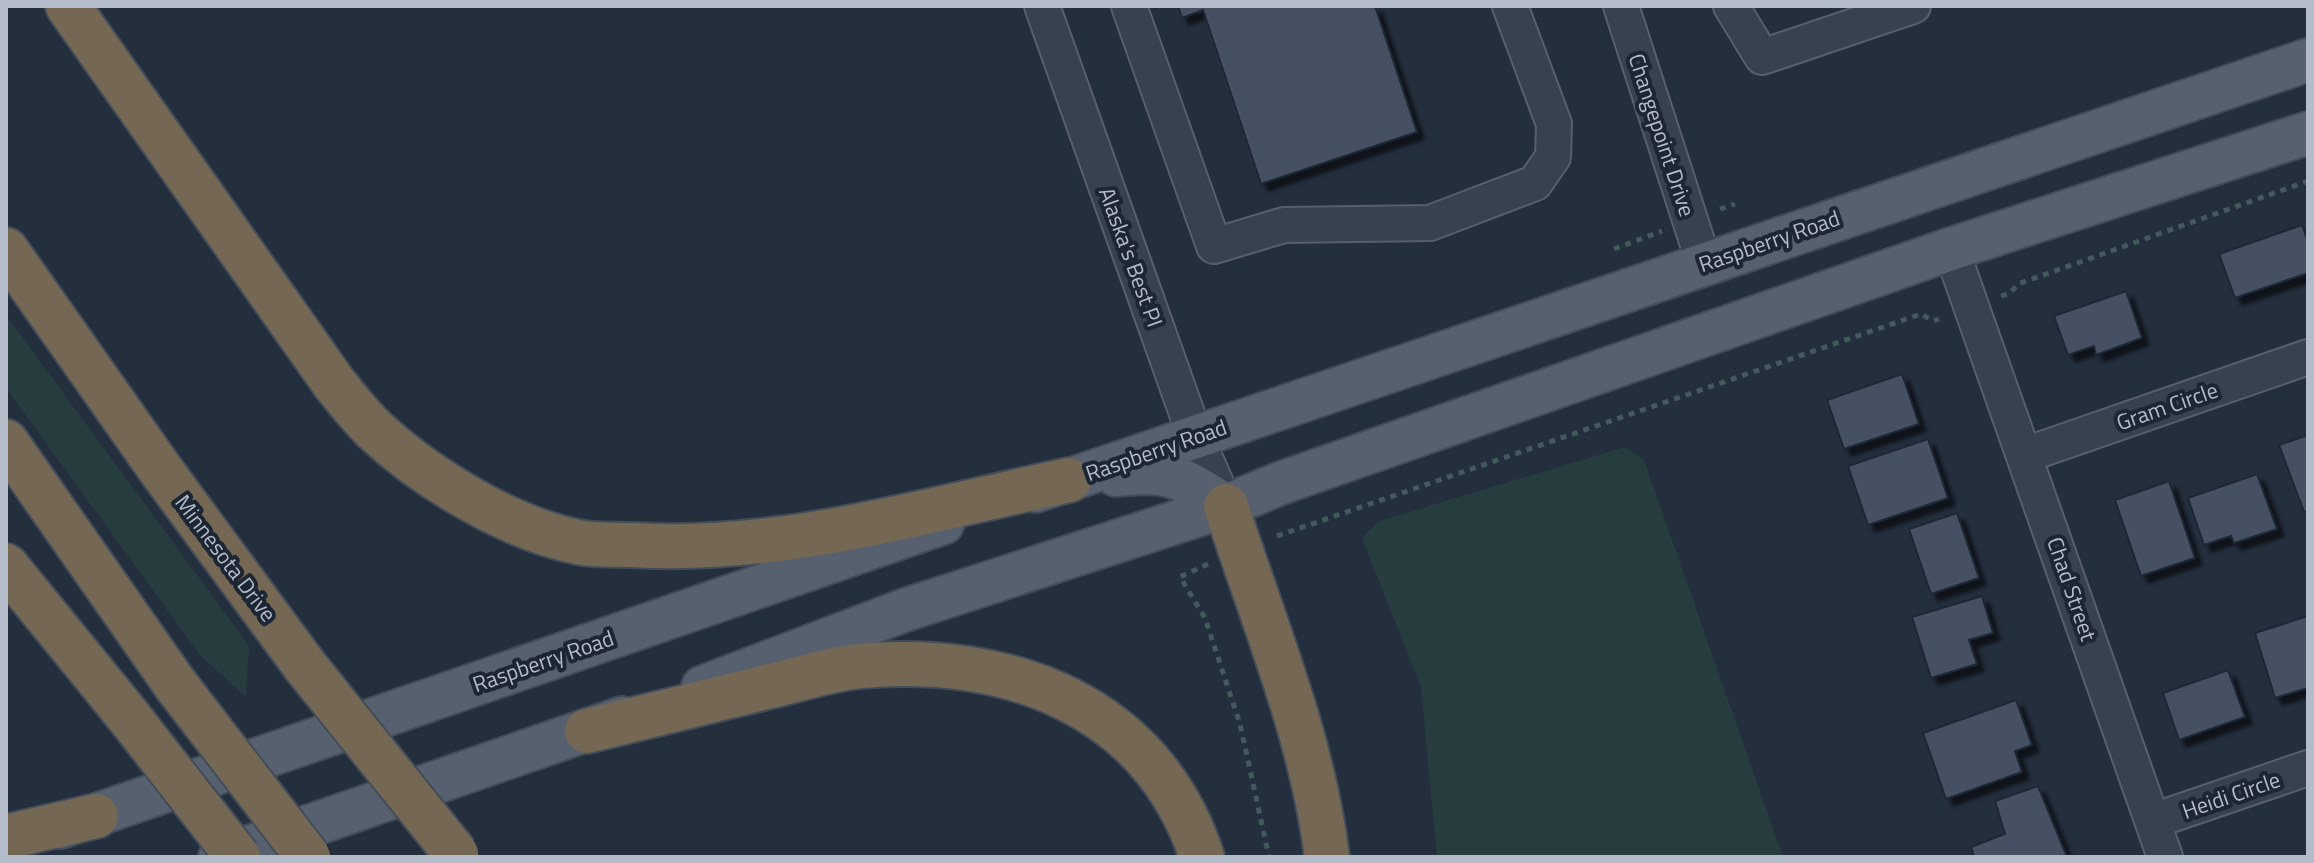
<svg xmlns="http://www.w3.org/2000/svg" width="2314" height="863" font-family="'Titillium Web',sans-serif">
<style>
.green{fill:#263c3f}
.building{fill:#455162;stroke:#1f2835;stroke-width:2;filter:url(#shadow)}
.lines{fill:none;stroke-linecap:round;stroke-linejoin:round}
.minor-casing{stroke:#565f6c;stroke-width:38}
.major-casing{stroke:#414a57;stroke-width:46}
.highway-casing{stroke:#434c59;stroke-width:48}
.path{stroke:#44595c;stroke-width:5;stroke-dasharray:6 6;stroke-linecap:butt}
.minor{stroke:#38414e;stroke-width:34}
.major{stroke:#56606e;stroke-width:42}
.highway{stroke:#746855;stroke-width:44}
.highway-bridge-casing{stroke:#434c59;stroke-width:48;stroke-linecap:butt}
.highway-bridge{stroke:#746855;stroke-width:44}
.labels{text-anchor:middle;stroke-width:8;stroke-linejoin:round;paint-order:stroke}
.street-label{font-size:22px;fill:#b4bcc9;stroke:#1d2633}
</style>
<defs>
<filter id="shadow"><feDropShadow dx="7" dy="7" stdDeviation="2" flood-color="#0009"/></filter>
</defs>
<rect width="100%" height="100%" fill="#242f3e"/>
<!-- green -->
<g class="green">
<path d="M6,315l243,331 -3,51 -46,-42 -194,-267z"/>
<path d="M1625,447l19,13 139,397h-346l-16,-170 -59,-149 17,-17z"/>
</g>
<!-- building -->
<g class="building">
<path d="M1178,6h197l42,126 -156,52 -58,-174 -21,8z"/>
<path d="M2302,225l6,17v31l-73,25 -16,-44z"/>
<path d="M2126,291l16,47 -46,17 -2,-9 -26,9 -14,-39z"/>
<path d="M1902,374l17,50 -75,25 -17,-49z"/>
<path d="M2308,435v76l-4,1 -25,-67z"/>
<path d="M1928,439l20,59 -80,27 -20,-59z"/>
<path d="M2257,474l20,55 -43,14 -3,-7 -27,9 -16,-47z"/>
<path d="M2169,481l26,77 -54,18 -26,-76z"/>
<path d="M1957,513l22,65 -48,16 -22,-65z"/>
<path d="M1982,596l11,37 -24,7 8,24 -46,14 -19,-61z"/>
<path d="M2308,616v72l-33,10 -20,-65z"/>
<path d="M2228,670l17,47 -66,23 -16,-47z"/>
<path d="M2016,700l16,45 -17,6 7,21 -76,27 -23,-66z"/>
<path d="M2038,786l29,71h-93l-3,-10 34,-13 -10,-33z"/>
</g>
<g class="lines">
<defs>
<g id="minor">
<path d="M1042,6l153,430 31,70"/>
<path d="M1129,6l85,240 70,-21 146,-2 105,-40 18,-26 1,-33 -44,-118"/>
<path d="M1621,6l83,257"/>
<path d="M1731,6l31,51 151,-51"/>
<path d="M1951,249l214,608"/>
<path d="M2025,455l283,-98"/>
<path d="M2153,821l155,-53"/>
</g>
<g id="major">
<path d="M1116,475c55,-6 64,2 110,31"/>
<path d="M1036,491l1272,-431"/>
<path d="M703,687l202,-77 321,-104 55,-23 670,-234 357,-116"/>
<path d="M61,827l882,-304"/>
<path d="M220,857l402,-139"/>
</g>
<g id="highway">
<path d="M68,6l266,377c14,17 28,36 44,50 50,46 133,96 200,109 18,4 37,2 55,3 147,9 293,-35 436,-65"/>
<path d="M6,250l154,219 145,197"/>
<path d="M6,442l169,242"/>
<path d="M1226,506c37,116 86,229 101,351"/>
<path d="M6,566l123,151"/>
<path d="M587,731c62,-15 123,-30 184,-45 29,-7 60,-17 89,-20 150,-13 292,39 342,191"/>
<path d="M6,837l90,-21"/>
</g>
</defs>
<!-- minor casing -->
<use href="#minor" class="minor-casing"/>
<!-- major casing -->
<use href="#major" class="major-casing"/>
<!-- highway casing -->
<use href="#highway" class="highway-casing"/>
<!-- path -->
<g class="path">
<path d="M1720,209l15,-5"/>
<path d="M1614,249l48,-18"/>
<path d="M2001,296l9,-3 8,-9 290,-103"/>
<path d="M1277,536l644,-222 12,7 6,-2"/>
<path d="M1208,564l-28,13 25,41 35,106 29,133"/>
</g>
<!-- minor -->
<use href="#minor" class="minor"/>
<!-- major -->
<use href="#major" class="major"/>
<!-- highway -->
<use href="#highway" class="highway"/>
<defs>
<g id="highway-bridge">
<path d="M305,666l151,188"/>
<path d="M175,684l133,173"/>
<path d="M129,717l109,140"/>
</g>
</defs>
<!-- highway-bridge casing -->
<use href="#highway-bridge" class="highway-bridge-casing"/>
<!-- highway-bridge -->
<use href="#highway-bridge" class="highway-bridge"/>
</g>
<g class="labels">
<!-- street labels -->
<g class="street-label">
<text transform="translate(1662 135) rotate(72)" y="8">Changepoint Drive</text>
<text transform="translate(1769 241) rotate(-19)" y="8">Raspberry Road</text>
<text transform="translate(1131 257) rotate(70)" y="8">Alaska's Best PI</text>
<text transform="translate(2167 406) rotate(-19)" y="8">Gram Circle</text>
<text transform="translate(1156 450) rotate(-19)" y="8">Raspberry Road</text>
<text transform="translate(226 558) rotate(53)" y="8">Minnesota Drive</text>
<text transform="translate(2072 589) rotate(71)" y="8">Chad Street</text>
<text transform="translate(543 661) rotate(-19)" y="8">Raspberry Road</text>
<text transform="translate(2231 795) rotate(-19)" y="8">Heidi Circle</text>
</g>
</g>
<!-- border -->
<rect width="2314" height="863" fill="none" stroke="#b4bcc9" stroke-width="16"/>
</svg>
